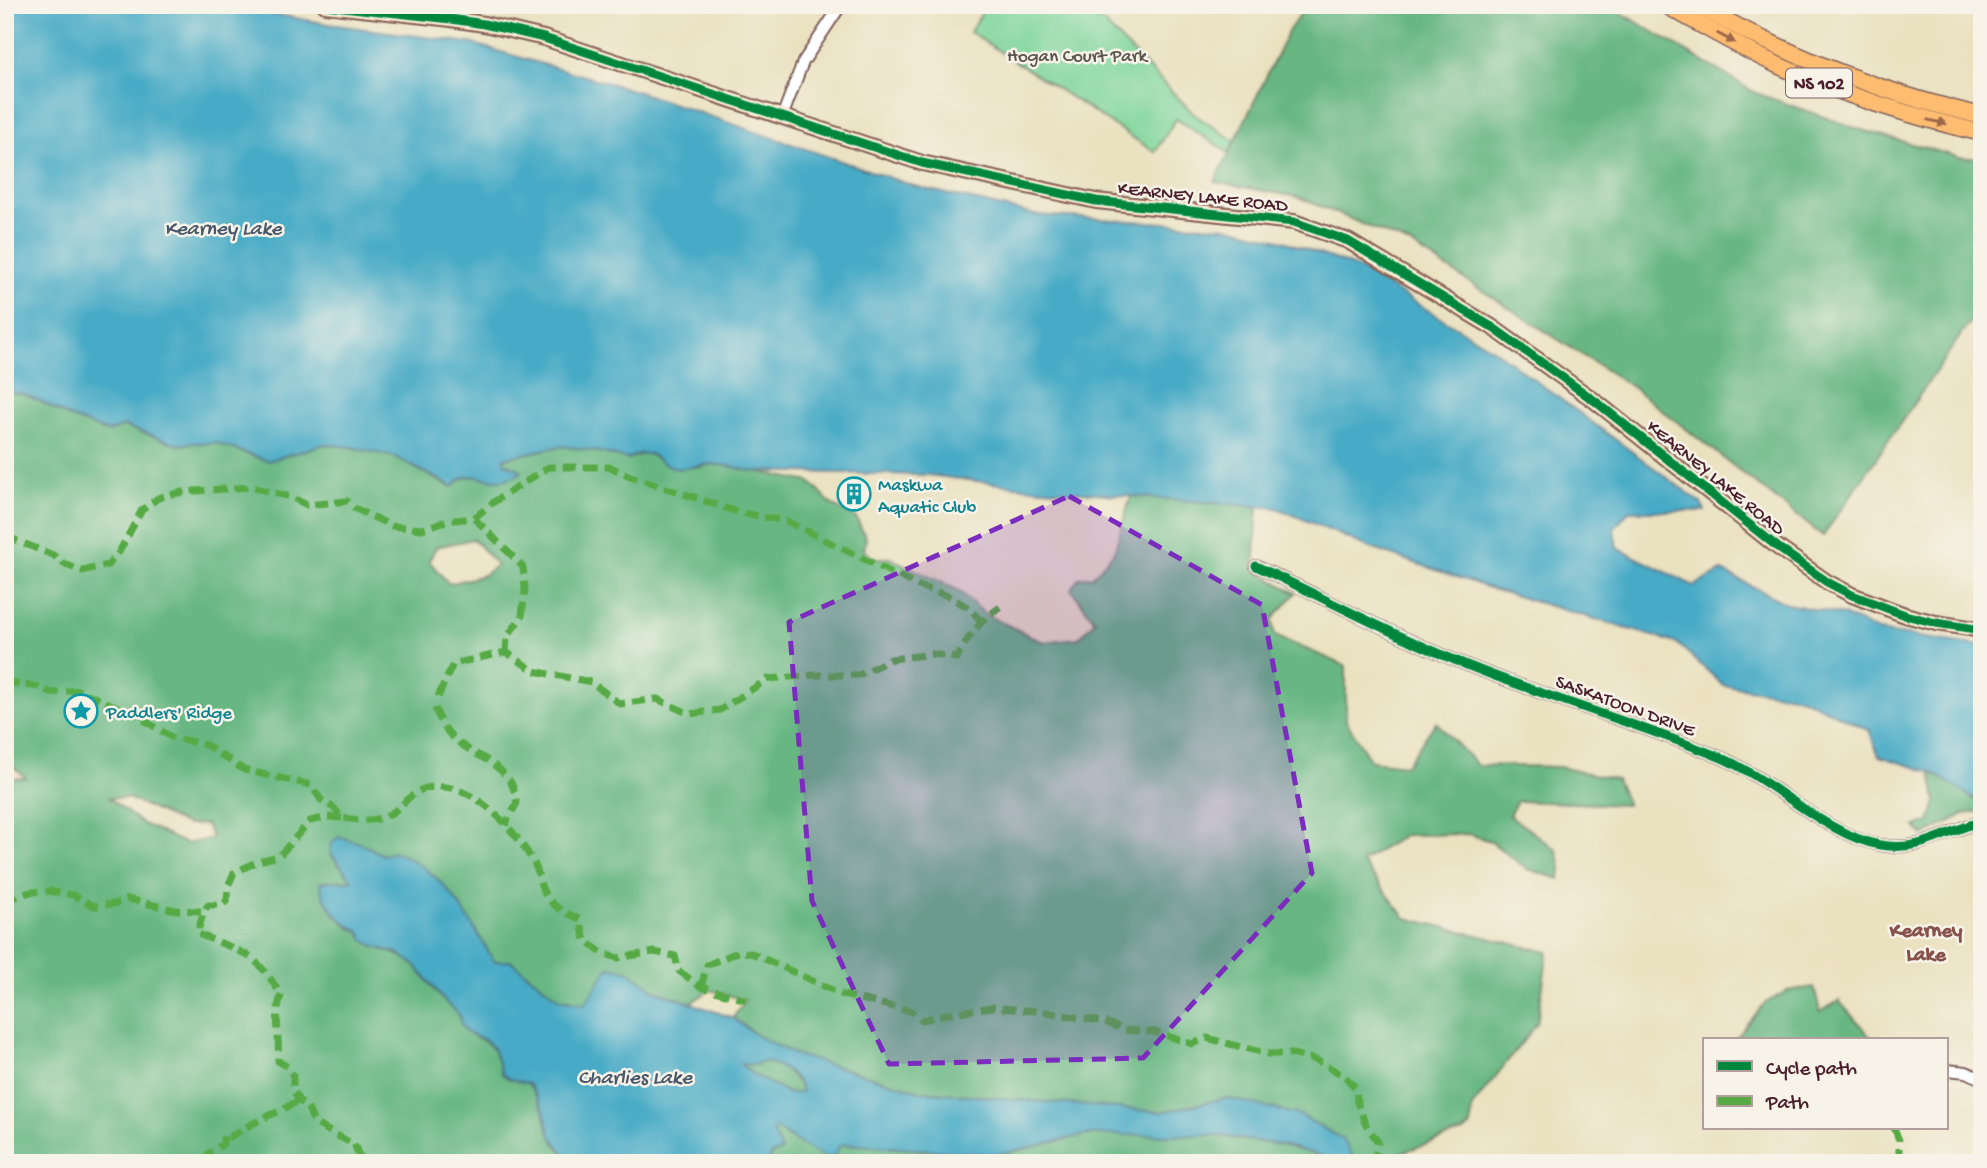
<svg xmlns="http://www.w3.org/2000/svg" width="1987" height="1168" font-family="'Gochi Hand',sans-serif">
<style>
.green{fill:#7fd69b;stroke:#647a63;stroke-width:2}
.forest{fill:#67b783;stroke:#586b57;stroke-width:2;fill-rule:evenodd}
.water{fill:#46aac6;stroke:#486478;stroke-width:2;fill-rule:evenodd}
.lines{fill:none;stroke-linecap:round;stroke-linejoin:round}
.stream{stroke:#46aac6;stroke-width:2.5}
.minor-casing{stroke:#82635f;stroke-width:14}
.major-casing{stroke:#82635f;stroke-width:18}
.highway-casing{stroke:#82635f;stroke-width:19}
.minor{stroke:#fff;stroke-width:10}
.major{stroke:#fdbc70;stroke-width:14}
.highway{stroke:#fdbc70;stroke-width:16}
.quiet{stroke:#57aa44;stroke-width:7;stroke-dasharray:14 7;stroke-linecap:butt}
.cycleway-casing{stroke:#f7f3e8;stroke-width:13}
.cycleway{stroke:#00873e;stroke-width:9}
.oneway{fill:#9b664a}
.marked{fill:#7b2cbf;fill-opacity:0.2;stroke:#7b2cbf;stroke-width:5;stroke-dasharray:14 9;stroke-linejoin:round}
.labels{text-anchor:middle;stroke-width:5;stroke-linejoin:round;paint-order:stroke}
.shield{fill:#f7f3e8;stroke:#7e5f64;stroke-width:2}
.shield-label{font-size:18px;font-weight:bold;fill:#4a1f2b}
.park-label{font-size:19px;fill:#5a564d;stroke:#f7f3e8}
.street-label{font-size:19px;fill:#4a1f2b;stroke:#f7f3e8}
.culture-label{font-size:19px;fill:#0d838f;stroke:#f7f3e8;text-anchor:start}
.water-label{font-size:21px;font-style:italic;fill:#485769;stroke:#f7f3e8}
.neighbourhood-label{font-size:21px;font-weight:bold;fill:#87524b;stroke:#f7f3e8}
</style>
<rect width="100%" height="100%" fill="#f7f3e8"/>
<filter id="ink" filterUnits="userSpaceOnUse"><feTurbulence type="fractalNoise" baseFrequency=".0143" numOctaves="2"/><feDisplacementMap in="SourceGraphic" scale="14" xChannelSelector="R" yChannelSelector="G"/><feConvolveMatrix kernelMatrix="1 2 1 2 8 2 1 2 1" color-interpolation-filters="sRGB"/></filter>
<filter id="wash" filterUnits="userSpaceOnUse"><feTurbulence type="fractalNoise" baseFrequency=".00686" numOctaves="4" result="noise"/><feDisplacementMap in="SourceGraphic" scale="28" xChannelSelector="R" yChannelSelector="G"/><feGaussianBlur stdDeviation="1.57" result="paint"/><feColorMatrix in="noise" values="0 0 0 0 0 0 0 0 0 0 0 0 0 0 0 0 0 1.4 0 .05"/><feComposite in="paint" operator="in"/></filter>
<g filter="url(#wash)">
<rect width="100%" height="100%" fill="#eae1bf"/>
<!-- green -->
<path class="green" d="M987,5h85l33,19 90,91 46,30 -7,11 -58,-37 -21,33 -185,-120z"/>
<!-- forest -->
<g class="forest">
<path d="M1307,5h301l148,88 96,34 106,30 24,2v145l-159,232 -188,-147 -225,-145 -112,-47 -83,-15 74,-152z"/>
<path d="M5,391l18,3 17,7 29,16 21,7 13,7 5,1 16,-6 55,19 12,-2h25l52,18 56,-17 27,3 44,10 54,29 15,-10 20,1 37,-7 -16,-7 -2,-5 58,-12 35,5 31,8 19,-6 20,10 34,4 11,-3 19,2 80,16 22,23 24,13 10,20 -2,13 11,7h15l68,32 28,25 57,27 36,-4 16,-17 -24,-32 8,-11 14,-2 21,-24 19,-63 125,16 -4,65 42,23 -24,27 3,16 71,30v55l25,40 35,4 30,-43 41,43 82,2 57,12 11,26 -110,-4 -8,14 48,35 4,18 -1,11 -33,-10 -37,-28 -21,-7 -65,1 -42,27 44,56 142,34 -11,71 -65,84 -1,19 -7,6 -68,22 4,9h-43l-15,-24 -42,-24 -74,-17 -64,14 -242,-21 -124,-36 -37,-18 -26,-19 12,-18 -35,-10 -19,13 -38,-13 -27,-20 -17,-2 -24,36 -25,-5 -49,-37h-17c-27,-45 -47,-89 -99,-110l-9,3 -54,1 20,24 -4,2 -7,-2 -8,32 17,16 9,3c13,24 39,16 58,36 10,12 19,28 31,37 4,4 9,6 12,11 2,6 1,10 5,15 8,8 20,8 27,18 15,19 13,26 37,36l15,27 4,18 7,14 16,20h-566v-385h21l-21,-19zM473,539l24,26 -13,10 -35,9 -20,-23 7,-14zM109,798h19l59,27 19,-1 6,14 -26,6 -45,-21z"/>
<path d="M1931,772l45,28 6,-2v13l-18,3 -41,22 -8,-9 15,-5 6,-21z"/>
<path d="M1814,987l6,25 19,-11 34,39h-138l29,-36 23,-13z"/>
<path d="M766,1061c18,8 29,12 37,32l-14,1c-17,-12 -37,-15 -49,-31l14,2z"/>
<path d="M776,1129l38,23 32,-8 150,11 88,-20h130l68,10 65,18h-578l2,-8 9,-4 -7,-20z"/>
</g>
<!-- water -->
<g class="water">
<path d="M5,5h217l107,19 141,19 166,48 278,95 121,29 195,12 54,14 74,27 136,82 206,152 5,9h-76l-15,18 3,19 77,38 28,-15 65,33 56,11 35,16 104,15v152l-5,2 -46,-28 -52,-16 -10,-26 -69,-33 -77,-12 -46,-42 -182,-53 -124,-42 -94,-40 -245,-20 -104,-13 -179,-4 -19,-5 -19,-2 -33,5 -15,-6 -13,-9h-11l-12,5 -31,-8 -35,-5 -57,12 1,5 16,7v3c-7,3 -14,7 -21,7 -20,0 -32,-12 -47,7l-58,-30 -44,-10 -27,-3 -56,17 -52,-18h-24l-12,2 -56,-19 -16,6 -39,-15 -29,-16 -17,-7 -18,-3z"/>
<path d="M339,837l22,6 22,12 12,-3c52,20 72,65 99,109h17l49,38 25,5 24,-37 18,3 27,20 79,28 26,19 37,18 124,36 242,21 64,-14 74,17 42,24 15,24h-10l-65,-18 -68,-10h-130l-88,20 -150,-11 -7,2 -3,9 -9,3c-18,-7 -34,-20 -51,-29l-3,2 8,20 -10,4 -2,8h-198l-20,-27 -7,-25 -15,-27 -19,-5 -8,-5 -9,-26 -10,-9 -16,-6 -6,-9 -1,-8 -7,-8 -7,-5 -31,-38 -17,-12 -23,-6 -11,-7 -5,-9c-18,-8 -36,-27 -39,-48 10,-5 23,1 32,-3l-22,-28 2,-10zM766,1061c17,7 31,13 36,31l-13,2c-16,-12 -36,-15 -48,-30l13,1z"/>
</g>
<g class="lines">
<!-- stream -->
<path class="stream" d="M254,12l1,-7"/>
</g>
</g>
<g filter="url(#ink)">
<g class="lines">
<defs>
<g id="minor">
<path d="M782,117l21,-55 38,-57"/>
<path d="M1256,566c76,36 152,77 231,107 78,30 158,53 235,85 51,22 105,78 158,87 42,7 64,-13 102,-24"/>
<path d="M1947,1070l19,2 16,7"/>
</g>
<path id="major" d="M325,5l126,14 33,5 60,14 378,125 174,38 198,21 54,19 144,86 103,74 185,148 47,33 25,13 53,20 31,8 46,7"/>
<g id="highway">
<path d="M1666,5c39,22 78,45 118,63 64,29 130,49 198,65"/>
<path d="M1698,5c89,51 183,88 284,111"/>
</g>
</defs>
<!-- minor casing -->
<use href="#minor" class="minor-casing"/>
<!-- major casing -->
<use href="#major" class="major-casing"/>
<!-- highway casing -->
<use href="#highway" class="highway-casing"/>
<!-- minor -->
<use href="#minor" class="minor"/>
<!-- major -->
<use href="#major" class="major"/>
<!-- highway -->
<use href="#highway" class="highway"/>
<!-- quiet -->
<g class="quiet">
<path d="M474,518l49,49 2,21 -3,28 -15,21 -1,15"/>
<path d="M5,536l48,19 13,10 16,6 26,-6 11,-13 23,-42 16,-12 24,-6 70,-5 39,10 16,8 40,-4 7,7 38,18 30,3 24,-8 28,-3 21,-17 54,-34h61l20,9 111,37 45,8 133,65 29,10 21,12 12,13"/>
<path d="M5,682l34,5 12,6 27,-3 58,25 35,22 35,8 38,25 67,15 10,15 13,8 8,10c15,2 28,4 42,-1 25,-10 24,-33 60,-30 37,3 74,47 91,78 4,8 4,17 8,25 7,16 22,23 37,29l5,21 14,11 18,7 37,-6 21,4 4,15 22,16 45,13"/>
<path d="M438,697l15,-33 53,-12 28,19 57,11 29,22 37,-5 33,15 30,-4 48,-31 47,-4h44l32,-16 42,-5 24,4c11,-22 22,-36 43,-51"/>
<path d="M435,708c16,47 52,41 75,73 4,6 5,15 7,22l-12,22"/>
<path d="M342,818l-14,-1 -18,4 -31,35 -23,6 -22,11 -6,13 -1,15 -6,4h-13l-4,6 -7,22c19,10 44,15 60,30 10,9 17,21 24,32 -7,21 -1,44 -3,66l10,6 5,9v13l6,12 8,5 7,17 35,19 5,1 4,11 10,9"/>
<path d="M5,901l25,-9 19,-1 24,4 21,11 20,-2 13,-5 49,11 28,1"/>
<path d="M701,987l6,-22 33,-14 14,3 89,41 68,16 11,9 29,-7 41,-6 54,5 59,10 20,8 30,2 37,12 15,-6 61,16h24l24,6 27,15 13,13 1,14 8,21 13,19 -4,19 -3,2"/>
<path d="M1894,1128l5,12v14"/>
<path d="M209,1163l-1,-9 15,-10 1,-10 6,3c16,-10 32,-19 50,-26 7,-3 11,-8 19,-10"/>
</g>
<defs>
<g id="cycleway">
<path d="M325,5l126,14 33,5 60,14 378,125 174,38 198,21 54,19 144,86 103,74 185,148 47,33 25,13 53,20 31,8 46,7"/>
<path d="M1256,566c76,36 152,77 231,107 78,30 158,53 235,85 51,22 105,78 158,87 42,7 64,-13 102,-24"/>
</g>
</defs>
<!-- cycleway casing -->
<use href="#cycleway" class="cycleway-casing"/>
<!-- cycleway -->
<use href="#cycleway" class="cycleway"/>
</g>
<!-- one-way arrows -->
<defs><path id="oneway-solid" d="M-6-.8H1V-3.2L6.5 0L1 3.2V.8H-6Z" transform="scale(1.75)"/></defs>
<g class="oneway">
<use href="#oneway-solid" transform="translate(1726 38) rotate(28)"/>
<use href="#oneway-solid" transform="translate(1937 122) rotate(13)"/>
</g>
</g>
<!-- marked area -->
<path class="marked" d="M1069,496l193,109 50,268 -169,185 -254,6 -77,-163 -23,-279z"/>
<!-- icons -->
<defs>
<symbol id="building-ring" viewBox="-11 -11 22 22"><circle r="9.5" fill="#f7f3e8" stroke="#0f9aa8" stroke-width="1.5"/><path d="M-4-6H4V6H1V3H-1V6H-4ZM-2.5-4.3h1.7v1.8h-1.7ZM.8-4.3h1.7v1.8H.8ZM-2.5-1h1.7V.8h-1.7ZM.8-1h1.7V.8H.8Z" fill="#0f9aa8"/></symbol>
<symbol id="sight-ring" viewBox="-11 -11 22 22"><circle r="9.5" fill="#f7f3e8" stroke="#0f9aa8" stroke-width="1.5"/><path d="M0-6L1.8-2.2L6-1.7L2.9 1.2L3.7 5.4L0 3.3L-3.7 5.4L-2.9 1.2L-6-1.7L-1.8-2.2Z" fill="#0f9aa8"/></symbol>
</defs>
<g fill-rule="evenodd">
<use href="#building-ring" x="835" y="475" width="38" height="38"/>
<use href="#sight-ring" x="62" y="692" width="38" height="38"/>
</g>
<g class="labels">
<!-- shield labels -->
<rect class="shield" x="1786" y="68.5" width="66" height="29" rx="5"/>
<g class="shield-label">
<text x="1819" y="89">NS 102</text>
</g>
<!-- park labels -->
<g class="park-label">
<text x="1077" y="61">Hogan Court Park</text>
</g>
<!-- street labels -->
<g class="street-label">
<text transform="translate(1203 195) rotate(6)" y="7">KEARNEY LAKE ROAD</text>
<text transform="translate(1717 476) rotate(39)" y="7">KEARNEY LAKE ROAD</text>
<text transform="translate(1626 704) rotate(20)" y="7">SASKATOON DRIVE</text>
</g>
<!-- culture labels -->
<g class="culture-label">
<text x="878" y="490">Maskwa<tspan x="878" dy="22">Aquatic Club</tspan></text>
<text x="106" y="718">Paddlers' Ridge</text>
</g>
<!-- water labels -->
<g class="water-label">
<text x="223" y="234">Kearney Lake</text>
<text x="635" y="1083">Charlies Lake</text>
</g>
<!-- neighbourhood labels -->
<g class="neighbourhood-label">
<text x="1926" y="936">Kearney<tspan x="1926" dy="24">Lake</tspan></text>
</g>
</g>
<!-- margin -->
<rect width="1987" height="1168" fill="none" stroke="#f7f3e8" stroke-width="28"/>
<!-- legend -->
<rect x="1703" y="1038" width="245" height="91" fill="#f7f3e8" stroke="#b29e9c" stroke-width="2"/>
<rect x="1717" y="1061" width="35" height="10" fill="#00873e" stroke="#b29e9c" stroke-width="2"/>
<text x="1766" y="1074" font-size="21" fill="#4a1f2b">Cycle path</text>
<rect x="1717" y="1096" width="35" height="10" fill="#57aa44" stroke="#b29e9c" stroke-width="2"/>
<text x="1766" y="1108" font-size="21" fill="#4a1f2b">Path</text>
</svg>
